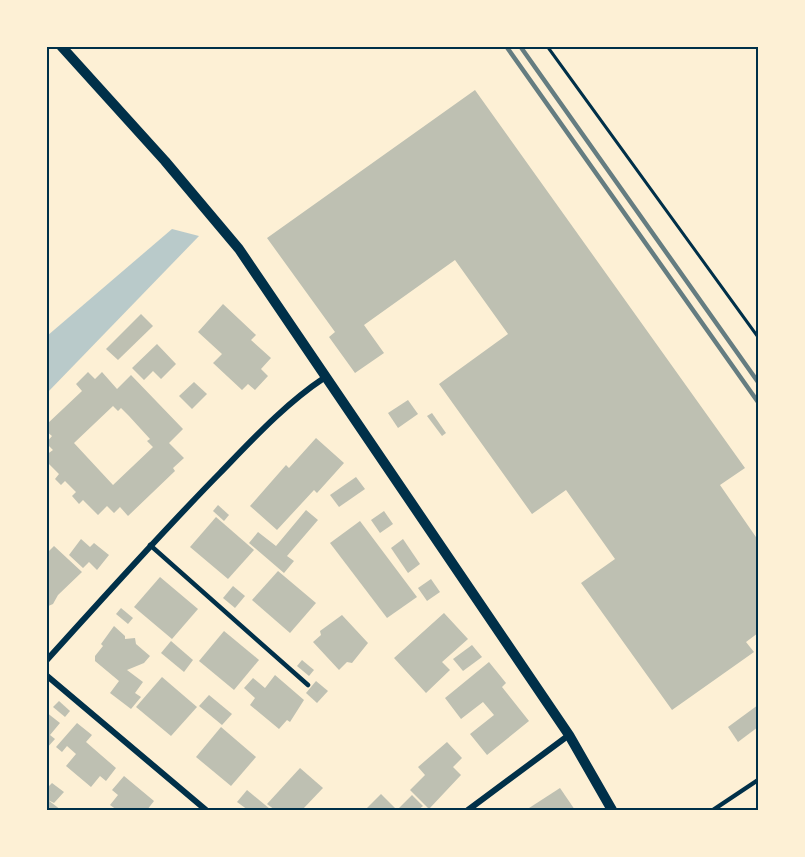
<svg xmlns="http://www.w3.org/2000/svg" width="805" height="857" font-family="Literata,serif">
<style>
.green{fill:#b9caca}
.building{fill:#bec0b2;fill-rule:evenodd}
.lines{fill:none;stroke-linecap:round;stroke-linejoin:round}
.path{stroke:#003049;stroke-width:3}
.service{stroke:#003049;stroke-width:4.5}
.minor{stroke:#003049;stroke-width:6}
.tertiary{stroke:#003049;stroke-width:10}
.rail{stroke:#657d81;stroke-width:4.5}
.neatline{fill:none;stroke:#003049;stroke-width:2}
</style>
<rect width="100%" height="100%" fill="#fdf0d5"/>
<!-- green -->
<path class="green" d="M172,229l27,7 -152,157v-57z"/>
<!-- building -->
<g class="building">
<path d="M475,90l270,378 -25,17 38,55v93l-12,9 8,10 -82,58 -91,-127 34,-24 -49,-69 -34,24 -93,-130 69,-50 -53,-74 -91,65 20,28 -29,20 -26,-36 6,-5 -68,-94z"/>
<path d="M223,304l33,31 -5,5 20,18 -10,11 7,7 -13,14 -7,-6 -6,6 -29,-27 9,-9 -24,-22z"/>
<path d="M141,314l12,12 -35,34 -12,-11z"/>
<path d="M157,344l19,20 -15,15 -8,-8 -9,9 -12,-12z"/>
<path d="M88,372l7,7 7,-7 15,17 14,-14 52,54 -14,14 15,15 -11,10 2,3 -47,45 -8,-9 -6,6 -7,-7 -9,9 -15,-15 -4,4 -7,-8 4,-4 -11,-11 -4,4 -6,-6 4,-5 -13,-13v-6l7,-5 -7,-7 6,-7 -6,-5v-6l36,-34 -6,-7zM113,406l5,5 3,-3 8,8 21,23 -3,2 6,6 -40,38 -39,-42z"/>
<path d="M194,382l13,12 -15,15 -13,-13z"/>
<path d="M408,400l10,14 -20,14 -10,-15z"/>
<path d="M432,413l14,20 -4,3 -15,-20z"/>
<path d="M316,438l28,25 -27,30 -3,-3 -37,40 -27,-24 36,-41 3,3z"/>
<path d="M356,477l9,12 -26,18 -9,-12z"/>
<path d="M218,505l11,10 -5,6 -11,-10z"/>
<path d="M306,510l12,10 -31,36 7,5 -10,12 -35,-30 9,-11 18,14z"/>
<path d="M384,511l9,13 -13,9 -9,-13z"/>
<path d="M216,517l38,33 -26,29 -38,-32z"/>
<path d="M360,521l57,76 -30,21 -57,-75z"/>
<path d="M81,539l9,8 4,-4 15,12 -12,15 -8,-8 -6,6 -14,-13z"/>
<path d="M403,539l17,25 -12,9 -17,-25z"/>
<path d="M54,546l28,26 -24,23 -5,9 -7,3v-53z"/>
<path d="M278,571l38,32 -26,30 -38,-33z"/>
<path d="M160,577l38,32 -26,30 -38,-32z"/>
<path d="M431,579l9,13 -13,9 -9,-13z"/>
<path d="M233,586l12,10 -10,12 -12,-10z"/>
<path d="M121,608l12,10 -5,6 -12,-10z"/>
<path d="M444,613l24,26 -26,23 8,8 -24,23 -32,-35z"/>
<path d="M342,615l26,28 -16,20 -5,-1 -8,8 -26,-28 8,-7 -1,-4z"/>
<path d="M114,626l11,10v3l10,-1 1,6 14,12 -6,7 -17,7 16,12 -8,11 6,4 -10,12 -21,-16 9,-12 -24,-20v-5l8,-10 -2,-2z"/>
<path d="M224,631l35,29 -25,30 -35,-29z"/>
<path d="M171,641l22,19 -9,12 -23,-19z"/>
<path d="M472,645l10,12 -19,14 -10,-12z"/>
<path d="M302,660l12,10 -5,6 -12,-10z"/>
<path d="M489,662l17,21 -4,4 27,34 -42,34 -17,-21 24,-19 -11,-13 -22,17 -16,-21z"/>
<path d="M275,675l29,25 -14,22 -3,-2 -8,9 -29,-24 5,-7 -11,-10 9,-10 12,10z"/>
<path d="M162,677l35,30 -26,29 -35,-29z"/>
<path d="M316,681l12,10 -11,12 -11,-10z"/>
<path d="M209,695l23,19 -10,11 -23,-19z"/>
<path d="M59,701l11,10 -5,6 -12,-10z"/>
<path d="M758,705v22l-20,15 -10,-15z"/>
<path d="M46,712l14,11 -10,12 5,4 -9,10z"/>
<path d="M77,723l15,12 -6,7 30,26 -10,13 -6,-5 -9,11 -25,-21 10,-12 -9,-8 -5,6 -6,-5z"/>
<path d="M221,727l35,30 -25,29 -35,-29z"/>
<path d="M447,742l15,16 -9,9 8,8 -32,34 -19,-19 15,-15 -7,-8z"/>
<path d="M300,768l23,20 -21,22h-27l-8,-6z"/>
<path d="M124,776l30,25 -7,9h-30l-7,-5 8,-10 -6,-5z"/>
<path d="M52,783l12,9 -10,11 -6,-3 13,10h-15v-21z"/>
<path d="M560,788l15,22h-49z"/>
<path d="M247,790l23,19 -2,1h-20l-11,-8z"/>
<path d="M381,794l16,16 15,-15 11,11 -5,4h-53z"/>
</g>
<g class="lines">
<!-- path -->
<path class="path" d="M547,46l211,291"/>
<!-- service -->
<g class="service">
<path d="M150,545l158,140"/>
<path d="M713,810l45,-30"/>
</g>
<!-- minor -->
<g class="minor">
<path d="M46,661c58,-64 114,-127 174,-188 33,-34 65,-69 104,-95"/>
<path d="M46,675l160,135"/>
<path d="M468,810l101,-75"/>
</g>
<!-- tertiary -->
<path class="tertiary" d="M61,46l104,115 74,88 330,486 43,75"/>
<!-- rail -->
<g class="rail">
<path d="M506,46l252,356"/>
<path d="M520,46l238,336"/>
</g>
</g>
<!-- border -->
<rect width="805" height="857" fill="none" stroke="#fdf0d5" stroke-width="96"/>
<rect x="48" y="48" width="709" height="761" class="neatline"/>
</svg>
